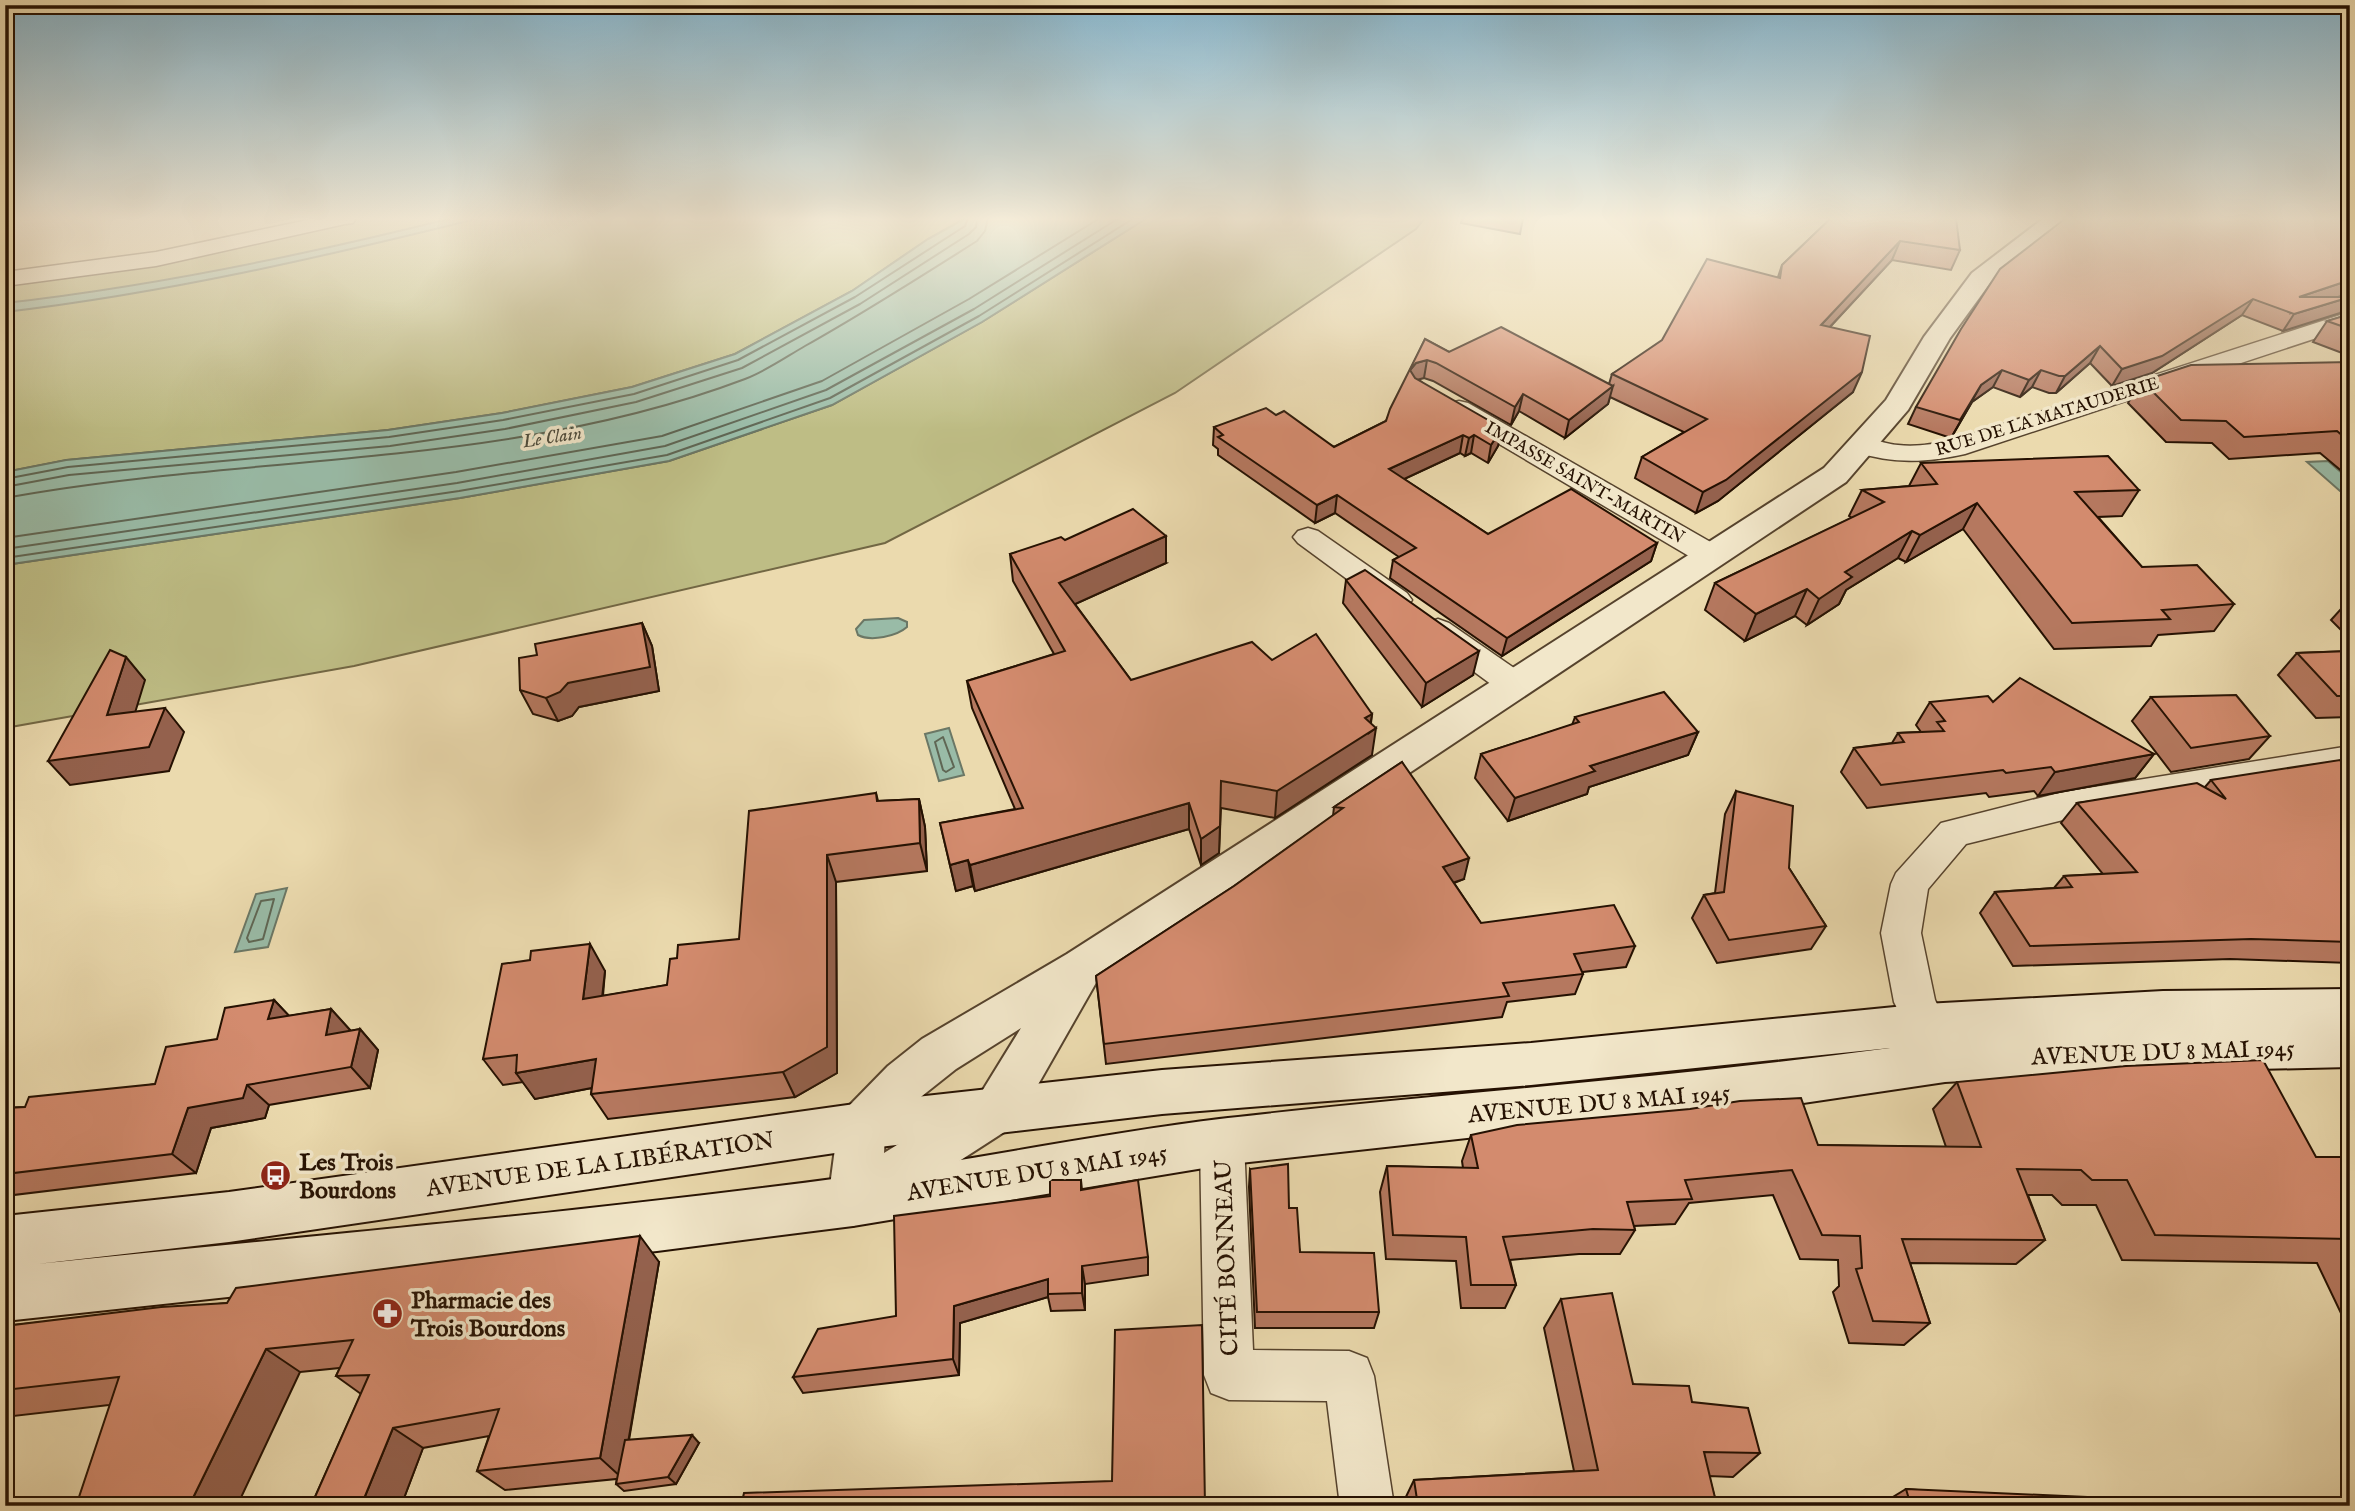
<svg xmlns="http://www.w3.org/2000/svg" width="2355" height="1511" font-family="'IM FELL English',serif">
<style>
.green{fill:#bebd85;stroke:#726744;stroke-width:2}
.water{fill:#99bba7;stroke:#6b7765;stroke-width:2}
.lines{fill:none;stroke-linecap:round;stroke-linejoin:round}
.shore{stroke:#5f6654;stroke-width:2}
.minor-casing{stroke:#56432d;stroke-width:3}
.tertiary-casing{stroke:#56432d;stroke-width:4}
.secondary-casing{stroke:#251102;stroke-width:4}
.minor{fill:#f2e7ca;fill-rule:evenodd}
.tertiary{fill:#f2e7ca;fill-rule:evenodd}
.secondary{fill:#f2e7ca;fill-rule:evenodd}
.wall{fill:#b5785f;stroke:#251102;stroke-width:2}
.shaded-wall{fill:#94614d;stroke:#251102;stroke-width:2}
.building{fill:#d38b6e;stroke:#251102;stroke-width:2}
.labels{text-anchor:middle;stroke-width:7;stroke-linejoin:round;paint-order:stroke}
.far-street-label{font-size:18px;fill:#251102;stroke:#f2e7ca}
.far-water-label{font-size:19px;font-style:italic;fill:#4e4c3c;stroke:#f2e7ca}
.near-street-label{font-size:24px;fill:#251102;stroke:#f2e7ca}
.near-poi-label{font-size:24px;font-weight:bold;fill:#251102;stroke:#f2e7ca;text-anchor:start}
</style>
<rect width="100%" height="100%" fill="#ebdaae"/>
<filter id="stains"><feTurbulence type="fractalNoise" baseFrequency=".00286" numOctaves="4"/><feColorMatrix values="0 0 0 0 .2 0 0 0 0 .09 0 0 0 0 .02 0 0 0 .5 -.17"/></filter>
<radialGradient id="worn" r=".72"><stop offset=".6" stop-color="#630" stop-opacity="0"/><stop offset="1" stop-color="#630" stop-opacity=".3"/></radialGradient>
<!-- green -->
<g class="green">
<path d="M345,218h621l-38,21 -76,52 -117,63 -103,33 -130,26 -114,17 -321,30 -62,12v-193l262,-42z"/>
<path d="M1147,218h278l-9,11 -241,164 -290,150 -531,123 -349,62v-163l455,-67 209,-37 163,-56 150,-83z"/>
</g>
<!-- water -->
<g class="water">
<path d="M452,218h28c-157,39 -314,75 -475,94v-9c151,-17 300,-48 447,-85z"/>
<path d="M966,218h181l-165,104 -150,83 -163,56 -209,37 -455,67v-93l61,-12 322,-30 114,-17 130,-26 103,-33 117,-63 76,-52z"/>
<path d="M2328,461l22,19v10l-10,1 -33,-29z"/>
<path d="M898,618l9,4v5c-10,9 -36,15 -49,8l-2,-6 8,-9z"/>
<path d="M949,728l15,47 -25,6 -14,-47z"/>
<path d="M287,888l-19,59 -33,5 21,-58z"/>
</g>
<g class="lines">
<!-- shore -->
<g class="shore">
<path d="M5,479l63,-12 321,-30 114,-17 131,-26 104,-34 117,-63 110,-71 3,-8"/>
<path d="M5,487l64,-12 321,-29 115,-17 131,-27 106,-34 118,-64 109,-70 7,-7 1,-9"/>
<path d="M5,498c246,-45 503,-29 740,-119 21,-8 41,-22 60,-33 59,-33 115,-69 172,-105l8,-10 3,-13"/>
<path d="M5,538l451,-66 206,-36 160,-55 147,-82 131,-81"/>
<path d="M5,549l452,-66 208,-37 161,-56 148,-81 145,-91"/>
<path d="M5,558l454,-67 208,-36 163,-57 149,-82 155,-98"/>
<path d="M943,737l11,30 -8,5 -3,-2 -8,-28z"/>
<path d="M274,899l-11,40 -14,3 -2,-4 14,-37z"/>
</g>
<defs>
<g id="minor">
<path d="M317,218h39l-3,5 -8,1 -189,42 -151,20v-14l151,-20z"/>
<path d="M2350,312v15l-385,127c-39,9 -73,10 -112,-3l-4,-6 4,-6c16,-4 29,5 45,6 18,2 35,-1 52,-4z"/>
<path d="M1459,401l9,2 253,145 4,7 -4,7 -11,2 -11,-2 -249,-147 -4,-6 4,-6z"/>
<path d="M1308,528l10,3 89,62 5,7 -5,7 -11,3 -11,-3 -87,-64 -5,-6 5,-6z"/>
<path d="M1438,619l11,4 78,54 5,8 -5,8 -12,4 -12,-4 -76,-56 -5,-7 5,-7z"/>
<path d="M2350,746v26l-287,48 -97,24 -38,45 -7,44 14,67 24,48 -6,13 -15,6 -15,-6 -29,-59 -13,-69 10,-49 5,-11 45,-50 122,-31z"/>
<path d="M1222,1121l16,6 6,15 9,208 96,1 18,7 7,18 20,130h-54l-13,-105 -98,-1 -18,-7 -7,-18 -4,-233 6,-15z"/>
</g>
<path id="tertiary" d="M2044,218h26l-80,65 -40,55 -42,72 -62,72 -749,499 -82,144 -144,93 -18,8 -18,-8 -7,-17 10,-75 7,-16 43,-44 34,-27 145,-85 757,-486 62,-68 38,-63 48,-64zM1021,1028l-40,65 -97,60 1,-18 37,-39 34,-27z"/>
<path id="secondary" d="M2350,989v78l-226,5 -179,10 -203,30 -194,17 -326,36 -369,61 -196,25 -652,70v-105l224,-24 633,-89 300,-33 369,-27 394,-39 238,-13zM1890,1048c-220,30 -441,45 -662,70 -127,15 -253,42 -380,59 -269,36 -540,59 -811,87l192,-22 633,-93 300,-35 369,-29z"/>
</defs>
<!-- minor casing -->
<use href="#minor" class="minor-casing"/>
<!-- tertiary casing -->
<use href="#tertiary" class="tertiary-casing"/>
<!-- secondary casing -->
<use href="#secondary" class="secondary-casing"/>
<!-- minor -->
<use href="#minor" class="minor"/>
<!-- tertiary -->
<use href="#tertiary" class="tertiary"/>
<!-- secondary -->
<use href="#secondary" class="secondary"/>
</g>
<!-- wall -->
<g class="wall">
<path d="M1462,218h61l-3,16 -59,-11z"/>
<path d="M1831,218l129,32 -9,20 -59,-10 -62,67 23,65 -135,109 -22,12 -61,-35 7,-21 42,-25 -74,-35 -2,7 -43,34 -46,-27 -8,14 -78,-44 -9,-3 -6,1 80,67 -10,17 -17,-10 -6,3 -5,-3 -56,26 84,55 169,9 -6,18 -149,95 -112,-78 3,-18 6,-3 -64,-44 -20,10 -97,-68v-6l-5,-4 1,-18 62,-12 58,32 52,-26 39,-82 24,13 160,32 3,-10 166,-97 4,-12z"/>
<path d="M2350,218v75l-11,3 1,17 -57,18 -41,-16 -90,58 -40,13 -22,-23 -34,30h-7l-17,-6 -12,10 -27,-10 -21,15 -21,36 -43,-14 8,-17z"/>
<path d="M2350,314v42l-37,-14 14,-21z"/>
<path d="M2350,362v116l-30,-25 -91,6 -17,-16 -46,-1 -38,-39 14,-22z"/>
<path d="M1921,463l218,27 -17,26 -24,1 44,50 92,37 -20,27 -56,4 -7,11 -97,3 -91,-120 -57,33 -8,-4 -52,32 -7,14 -32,21 -12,-9 -50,25 -40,-31 10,-27 137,-65 -3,-2 13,-26 47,-4z"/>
<path d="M1065,540l101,23 -91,41 56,76 141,-20 100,54 -1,9 1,32 -97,63 -54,-10 -2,45 -18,12 -12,-36 -214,62 -2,-5 -17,5 -16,-68 75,-14 -43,-101 -5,-27 87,-27 -41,-73 -3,-27z"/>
<path d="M1346,580l127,95 -51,32 -79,-104z"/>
<path d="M2350,599v40l-19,-19z"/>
<path d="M642,623l10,23 7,45 -80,16 -7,9 -14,5 -25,-7 -13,-24 17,-35z"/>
<path d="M2350,651v66l-34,1 -38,-43 19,-22z"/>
<path d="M2151,697l119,39 -21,23 -78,13 -39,-51z"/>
<path d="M1930,702h63l161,52 -19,24 -97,18 -4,-5 -45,6 -3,-4 -119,15 -26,-36 13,-24 38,-5 6,-10 23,-1 -5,-7z"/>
<path d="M1575,717l123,15 -10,23 -99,32 -2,7 -79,27 -33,-43 6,-24 91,-29z"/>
<path d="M1402,762l62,117 -10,4 27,40 154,23 -9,21 -43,5v2l-8,20 -68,8 -5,15 -396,47 -10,-88 138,-90 99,-70 1,-9z"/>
<path d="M2350,773v190l-120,-4 -217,7 -33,-53 15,-21 59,-4 10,-12 39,-2 -42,-51 16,-20 128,-16 6,-7z"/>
<path d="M1736,791l53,77 37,58 -15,23 -94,14 -25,-45 12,-23 11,-2 10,-79z"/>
<path d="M876,793l2,8 41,-2 6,28 2,44 -91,11 1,191 -42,24 -187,22 -17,-25 1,-6 -57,11 -12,-17 -20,3 -20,-26 47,-99 75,11 -2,25 64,-11 10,-27 62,-19z"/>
<path d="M274,1000l15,16 42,-7 19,21v1l10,-2 18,21 -8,38 -101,17 -4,13 -54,10 -15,45 -191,23v-88l20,-1 130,-23 62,-45z"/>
<path d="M1957,1082l359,75h34v175l-33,-69 -195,-3 -26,-55h-34l-10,-10h-24l17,45 -29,24 -106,-1 20,60 -26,22 -55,-2 -16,-51 6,-6 -1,-26 -38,-1 -27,-64 -84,8 -14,21 -41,2 1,4 -15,24h-41l-69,6 6,25 -11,23h-44l-5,-47 -70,-2 -6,-67 7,-26 76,2 -1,-7 9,-26 347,10 128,2 -13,-38z"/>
<path d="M1250,1169l39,39 11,44 79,60 -5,16h-119l-6,-141z"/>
<path d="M1081,1180l1,10 66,67v18l-63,9v26l-34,1 -3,-14 -88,26 -1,52 -156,18 -10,-16 103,-61 154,-120z"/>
<path d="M659,1262l-30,178 70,3 -23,41 -52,7 -8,-7 1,-5 -112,11 -28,-19 12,-35 -66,12 -22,58h-90l50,-112 -25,-18 4,-8 -40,4 -191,33 -104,12v-91l222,-23z"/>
<path d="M1561,1299l72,85 59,18 68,51 -27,24 -24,-1 8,30h-314v-3l11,-23 160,-9 -30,-143z"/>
<path d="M1906,1489l206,17h-223l-1,-6z"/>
</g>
<!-- shaded-wall -->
<g class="shaded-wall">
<path d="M1900,241l-8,19 -79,85 8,-20z"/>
<path d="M2350,280v13l-59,20 8,-16z"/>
<path d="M2350,297v1l-10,15 -57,18 11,-17z"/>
<path d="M2253,299l-11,16 -90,58 -40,13 10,-17z"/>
<path d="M2100,346l-10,17 -34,30 9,-17z"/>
<path d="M1427,360l-3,18 -11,3 -3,-11 6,-7z"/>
<path d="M2002,370l-9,17 -21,15 -21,36 30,-53z"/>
<path d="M2041,370l-9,17 -12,10 9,-17z"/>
<path d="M1862,372l-9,20 -135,109 -22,12 7,-21z"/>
<path d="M1613,386l-5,18 -43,34 4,-18z"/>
<path d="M1523,394l-4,17 -8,14 4,-18z"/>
<path d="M1502,428l-4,18 -10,17 3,-18z"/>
<path d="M1463,435l-3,18 -73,34 2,-18z"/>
<path d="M1474,435l-3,18 -6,3 4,-18z"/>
<path d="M1337,495l-2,18 -20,10 2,-18z"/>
<path d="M1977,503l-14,26 -57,33 14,-27z"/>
<path d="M1912,531l-14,27 -52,32 -7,14 -32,21 12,-26 26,-27z"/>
<path d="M1166,536v27l-104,47 -3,-27z"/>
<path d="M1657,543l-6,18 -149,95 5,-18z"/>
<path d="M1807,589l-12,27 -50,25 11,-27z"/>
<path d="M642,623l10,23 7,45 -80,16 -7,9 -14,5 -12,-23 22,-15z"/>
<path d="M1479,651l-6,24 -51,32 4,-24z"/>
<path d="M126,657l19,23 -18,59 -20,-24z"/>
<path d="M165,708l19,24 -15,39 -99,14 -22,-24z"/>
<path d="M1372,714l-3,19 7,-5 -4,27 -97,63 2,-27 88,-73z"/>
<path d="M1698,732l-10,23 -99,32 -2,7 -79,27 7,-23 75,-32z"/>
<path d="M2154,754l-19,24 -97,18 17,-24z"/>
<path d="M919,799l6,28 2,44 -7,-28z"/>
<path d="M1189,803v26l-214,62 -5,-26z"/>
<path d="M1220,826l-1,27 -18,12v-26z"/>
<path d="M827,855l9,27 1,191 -42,24 -12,-25z"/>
<path d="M1469,858l-5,21 -26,9 5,-21z"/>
<path d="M968,860l5,26 -17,5 -6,-26z"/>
<path d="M590,944l15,27 -6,54 -16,-26z"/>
<path d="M274,1000l20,21 -26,-2z"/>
<path d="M331,1009l19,21 -5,26 -19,-21z"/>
<path d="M360,1029l18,21 -8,38 -19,-21z"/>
<path d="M596,1059l16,25 -77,15 -19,-26z"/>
<path d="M247,1085l22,20 -4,13 -54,10 -15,45 -24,-19 16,-46z"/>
<path d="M640,1236l19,26 -37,216 -22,-20z"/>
<path d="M1082,1266l3,18v26l-3,-17z"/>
<path d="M1048,1279v18l-88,26 -1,52 -6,-16 1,-53z"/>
<path d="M266,1349l34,23 -63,134h-48z"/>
<path d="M393,1428l30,20 -22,58h-40z"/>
<path d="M692,1435l7,8 -23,41 -8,-7z"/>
</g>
<!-- building -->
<g class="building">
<path d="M1831,218h125l4,32 -60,-9 -79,84 49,11 -8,36 -136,108 -23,12 -61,-35 65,-38 -95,-45 50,-34 45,-81 73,19 2,-13z"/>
<path d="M2066,218h284v62l-51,17h51l-56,17 -41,-15 -91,57 -40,13 -22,-23 -35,30h-6l-18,-6 -12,10 -27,-10 -21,15 -21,35 -44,-13 45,-78 39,-60z"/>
<path d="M2350,314v15l-23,-8z"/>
<path d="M1501,327l112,59 -44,34 -46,-26 -8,13 -79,-44 -9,-3 -11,3 -6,7 5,8 87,50 -11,17 -17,-10 -5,3 -6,-3 -74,34 99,65 83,-45 86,54 -150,95 -114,-78 23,-12 -79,-53 -20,10 -99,-68 5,-2 -9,-8 52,-19 10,7 8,-4 50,36 52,-26 4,-12 35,-70 24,13z"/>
<path d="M2350,362v80l-13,-11 -93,6 -18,-16 -45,-1 -39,-39 49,-16z"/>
<path d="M2108,456l31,34 -64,2 67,75 55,-2 37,39 -72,6 8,9 -98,4 -95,-120 -57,32 -8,-4 -67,41 7,5 -33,22 -12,-10 -51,25 -41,-31 169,-81 -22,-12 75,-6 -16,-21z"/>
<path d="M1133,509l33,27 -107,47 72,97 121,-38 20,18 44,-26 56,80 -7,4 11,10 -99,63 -56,-10 -1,45 -19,13 -12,-36 -219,62 -2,-5 -18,5 -10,-42 83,-15 -56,-127 98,-30 -55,-97 51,-17 4,3z"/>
<path d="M1365,570l114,81 -53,32 -80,-103z"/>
<path d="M642,623l8,44 -82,16 -8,9 -14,6 -26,-8 -1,-32 18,-3 -2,-11z"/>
<path d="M110,650l16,7 -19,58 58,-7 -16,39 -101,14z"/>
<path d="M2350,651v45h-13l-40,-43z"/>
<path d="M2020,678l134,76 -99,18 -4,-5 -45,6 -3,-3 -122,15 -27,-37 50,-6 -6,-9 46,-2 -7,-9 8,-1 -15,-19 58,-6 5,6z"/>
<path d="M1664,692l34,40 -108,34 5,5 -80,27 -34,-44 98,-32 -4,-5z"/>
<path d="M2236,695l34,41 -79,12 -40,-51z"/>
<path d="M2340,760l10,13v169l-99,-3 -221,7 -35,-54 77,-5 -8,-11 73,-4 -60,-69 120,-20 29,16 -15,-19z"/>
<path d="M1402,762l67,96 -26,9 38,56 133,-18 21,41 -61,8 9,20 -80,9 6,13 -405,48 -8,-68 138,-90 109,-78 -9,-1z"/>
<path d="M1736,791l57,15 -4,62 37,58 -97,14 -25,-45 20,-3z"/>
<path d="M876,793l1,8 42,-2 1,44 -93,12v192l-44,25 -192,22 5,-35 -80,14 1,-18 -34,4 19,-95 28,-4 1,-9 59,-7 -7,55 84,-14 3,-26 7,-1 1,-13 61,-6 10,-128z"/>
<path d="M274,1000l-6,19 63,-10 -5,26 34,-6 -9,38 -104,18 -4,13 -55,10 -16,46 -167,20v-66l20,-1 4,-10 126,-13 11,-37 51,-8 8,-31z"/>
<path d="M2263,1060l53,97h34v82l-195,-4 -28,-55h-35l-11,-10 -64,-1 28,71 -143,-1 28,84 -57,-2 -17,-52 6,-1 -2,-32 -38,-1 -30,-65 -107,10 7,19 -65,3 8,28 -42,-1 -90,8 13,48h-45l-5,-48 -73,-2 -6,-69 91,2 -7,-33 46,-10 173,-16 50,-8 61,-3 17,47 163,2 -24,-65 169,-16z"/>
<path d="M1288,1164l1,44h8l3,44 74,1 5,59h-122l-7,-143z"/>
<path d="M1050,1180h31v10l57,-10 10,77 -66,9v27l-34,1v-15l-94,27 -1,53 -160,18 25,-48 78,-13 -2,-100 156,-20z"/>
<path d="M640,1236l-40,222 -123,13 22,-62 -106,19 -32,78h-50l58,-131 -33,1 17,-36 -87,9 -77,157h-113l43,-129 -114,13v-64l156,-19 66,-4 9,-15z"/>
<path d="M1612,1293l21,91 56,2 3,16 56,6 12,45 -56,-1 13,54h-299l-4,-26 184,-10 -37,-171z"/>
<path d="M1202,1325l3,181h-464l3,-13 368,-12 3,-151z"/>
<path d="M692,1435l-24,42 -52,7 9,-44z"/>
<path d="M1906,1489l203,9 3,8h-201z"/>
</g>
<!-- sky -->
<linearGradient id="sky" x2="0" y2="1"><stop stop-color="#88b7ce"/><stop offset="0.51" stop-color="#f6eedb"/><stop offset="1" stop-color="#f6eedb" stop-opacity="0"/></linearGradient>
<rect width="2355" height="429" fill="url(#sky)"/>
<!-- icons -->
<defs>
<symbol id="bus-disc" viewBox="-11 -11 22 22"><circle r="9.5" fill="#8f2418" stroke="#f2e7ca"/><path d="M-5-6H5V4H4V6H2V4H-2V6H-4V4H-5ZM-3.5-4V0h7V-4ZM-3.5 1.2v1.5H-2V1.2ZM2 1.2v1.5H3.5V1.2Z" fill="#fff"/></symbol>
<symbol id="pharmacy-disc" viewBox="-11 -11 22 22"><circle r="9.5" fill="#8f2418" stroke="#f2e7ca"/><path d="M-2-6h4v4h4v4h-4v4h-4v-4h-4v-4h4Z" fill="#fff"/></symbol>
</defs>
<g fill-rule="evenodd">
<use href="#bus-disc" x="258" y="1158" width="35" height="35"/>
<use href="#pharmacy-disc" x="370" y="1296" width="35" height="35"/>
</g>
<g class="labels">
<!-- far-street labels -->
<g class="far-street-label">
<text transform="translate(2047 416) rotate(-17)" y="6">RUE DE LA MATAUDERIE</text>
<text transform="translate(1585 482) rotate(30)" y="6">IMPASSE SAINT-MARTIN</text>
</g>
<!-- far-water labels -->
<g class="far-water-label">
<text transform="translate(552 436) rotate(-9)" y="7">Le Clain</text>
</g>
<!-- near-street labels -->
<g class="near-street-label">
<text transform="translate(2163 1052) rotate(-2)" y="8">AVENUE DU 8 MAI 1945</text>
<text transform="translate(1599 1103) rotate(-5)" y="8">AVENUE DU 8 MAI 1945</text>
<text transform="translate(600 1164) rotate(-8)" y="8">AVENUE DE LA LIBÉRATION</text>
<text transform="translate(1037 1172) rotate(-9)" y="8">AVENUE DU 8 MAI 1945</text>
<text transform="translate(1226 1258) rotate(-92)" y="8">CITÉ BONNEAU</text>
</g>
<!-- near-poi labels -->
<g class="near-poi-label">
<text x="299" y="1170">Les Trois<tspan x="299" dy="28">Bourdons</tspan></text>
<text x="411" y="1308">Pharmacie des<tspan x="411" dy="28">Trois Bourdons</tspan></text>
</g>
</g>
<!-- margin -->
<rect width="2355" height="1511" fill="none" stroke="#ebdaae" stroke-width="28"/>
<rect x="7" y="7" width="2341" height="1497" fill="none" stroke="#251102" stroke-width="3.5"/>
<rect x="14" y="14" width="2327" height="1483" fill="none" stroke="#251102" stroke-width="2"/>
<rect width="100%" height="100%" filter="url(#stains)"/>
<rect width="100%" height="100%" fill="url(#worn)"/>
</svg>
